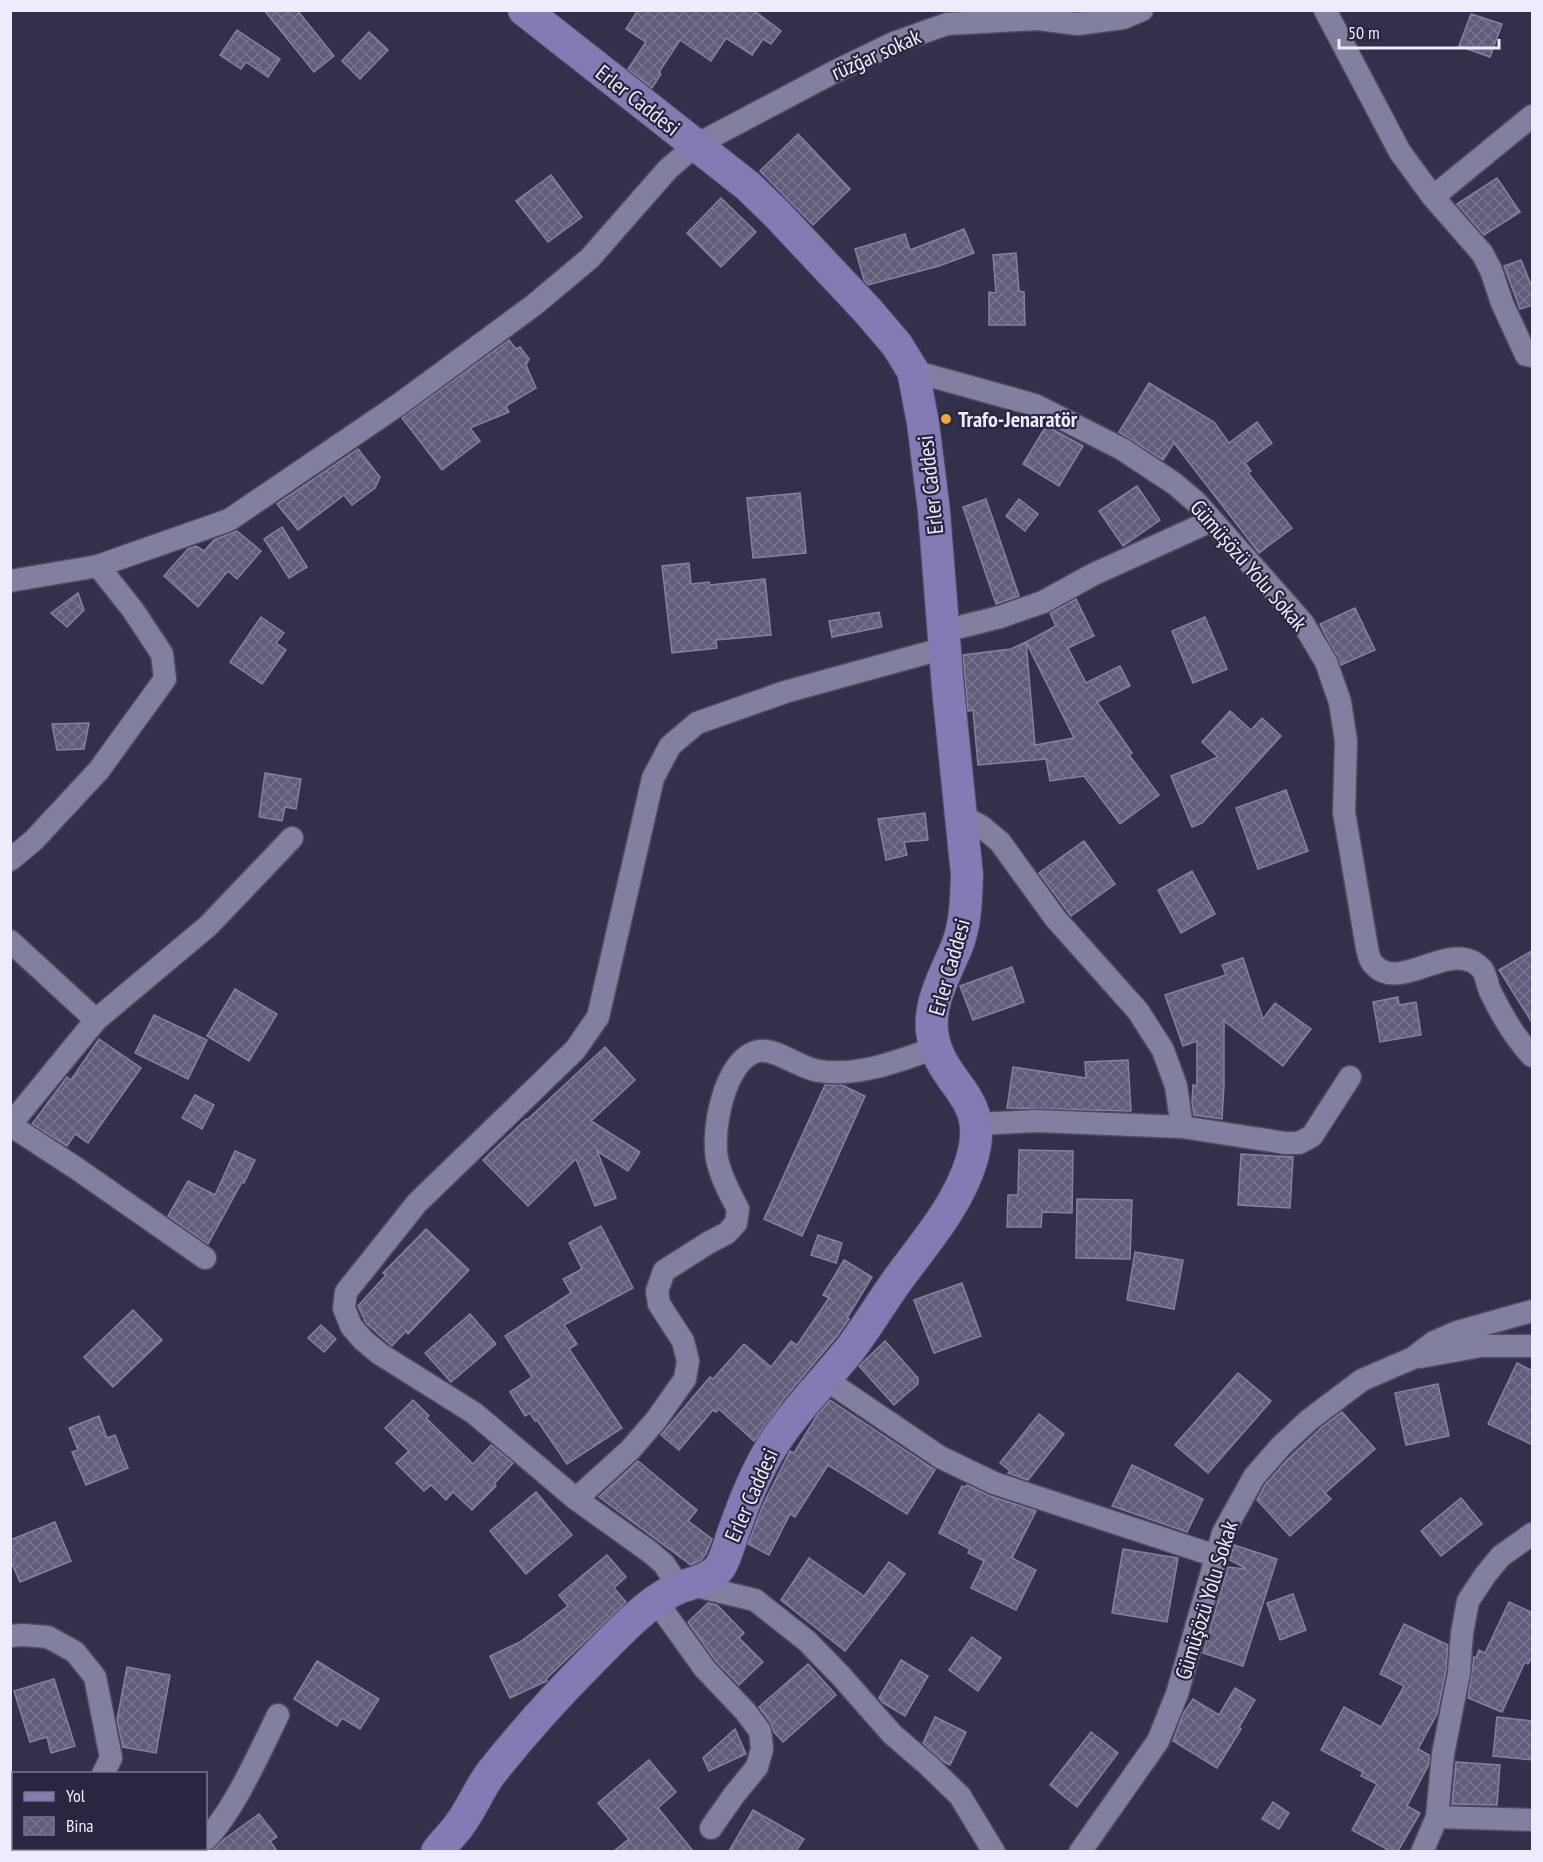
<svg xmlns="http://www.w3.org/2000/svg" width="1543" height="1862" font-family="'PT Sans Narrow',sans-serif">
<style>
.building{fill:url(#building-cross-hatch);stroke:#8382a1;stroke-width:1.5}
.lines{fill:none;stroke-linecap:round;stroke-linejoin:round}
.street-casing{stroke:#4d4b61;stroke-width:25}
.secondary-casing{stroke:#4d4b61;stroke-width:34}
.street{stroke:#82809f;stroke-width:22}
.secondary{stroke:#827bb4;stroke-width:32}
.poi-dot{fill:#eaaa39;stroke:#292640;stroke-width:2}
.labels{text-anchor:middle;stroke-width:4.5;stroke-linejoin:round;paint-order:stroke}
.street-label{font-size:22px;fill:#ececfd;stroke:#292640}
.poi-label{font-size:22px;font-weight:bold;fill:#ececfd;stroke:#292640;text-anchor:start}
</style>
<defs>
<pattern id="building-cross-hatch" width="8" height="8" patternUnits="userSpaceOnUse" patternTransform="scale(1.5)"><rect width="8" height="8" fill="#5f5d7a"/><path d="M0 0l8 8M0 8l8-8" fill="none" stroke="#76748e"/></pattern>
</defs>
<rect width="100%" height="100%" fill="#33304b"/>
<!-- building -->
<g class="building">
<path d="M264,10h33l37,46 -20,16z"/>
<path d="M638,10h115l28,21 -10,13 -8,-5 -11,16 -26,-17 -15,23 -31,-21 -21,32 2,2 -9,14 -24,-19 18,-27 -20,-13z"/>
<path d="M1471,14l31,10 -12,33 -31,-11z"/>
<path d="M237,30l43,29 -12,18 -22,-15 -5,7 -21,-14z"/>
<path d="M369,32l19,18 -28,29 -18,-18z"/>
<path d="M798,134l52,55 -37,36 -53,-54z"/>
<path d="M551,175l31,42 -34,25 -32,-41z"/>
<path d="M1497,178l23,34 -36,23 -27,-31z"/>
<path d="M721,198l35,34 -35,35 -34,-34z"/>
<path d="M964,229l10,24 -35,13 -71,19 -4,-5 -9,-31 50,-15 5,16z"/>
<path d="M1016,253l3,38 5,1 1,33h-36v-33l7,1 -3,-38z"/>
<path d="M1521,260l12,30v15l-13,4 -16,-43z"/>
<path d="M509,340l7,9 4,-2 9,12 -3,6 10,23 -30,18 3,6 -39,16 10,13 -38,29 -40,-52z"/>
<path d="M1149,383l65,39 15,21 28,-21 15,21 -27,20 6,8 -3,2 44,55 -33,25 -85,-110 -11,17 -44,-28z"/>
<path d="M1046,426l37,20 -24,40 -36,-22z"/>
<path d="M358,449l22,28 -5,11 -23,17 -8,-10 -46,35 -21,-26z"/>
<path d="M1137,486l23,34 -37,26 -24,-35z"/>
<path d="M800,493l6,60 -53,5 -6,-60z"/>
<path d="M986,499l33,97 -23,8 -33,-97z"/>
<path d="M1019,499l19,15 -13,17 -19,-15z"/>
<path d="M282,527l25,40 -18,11 -25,-39z"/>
<path d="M237,531l24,20 -24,28 -9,-8 -30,36 -34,-31 24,-27 8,-3 8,5 10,-11z"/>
<path d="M689,563l2,21 18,-2 1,3 55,-6 6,56 -55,5 1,8 -45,5 -10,-87z"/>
<path d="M78,593l6,17 -17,17 -16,-14z"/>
<path d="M1076,599l18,37 -26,12 18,35 34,-17 10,20 -33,16 35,51 -3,2 30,40 -39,29 -36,-48 -34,5 -4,-22 -68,6 -5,-55 -5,1 -5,-56 48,-6 15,-7 9,103 39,-7 -48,-96 30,-16 -6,-13z"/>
<path d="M1355,608l20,42 -34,15 -21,-41z"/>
<path d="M879,612l3,15 -50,10 -3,-16z"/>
<path d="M261,617l23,16 -8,10 10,7 -24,34 -32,-22z"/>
<path d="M1205,617l22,52 -34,14 -21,-52z"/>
<path d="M1230,711l21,19 11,-12 19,18 -79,87 -10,4 -21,-51 47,-19 -16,-15z"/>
<path d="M89,723l-5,26 -27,1 -5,-26z"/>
<path d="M265,773l36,6 -5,30 -11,-2 -3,14 -23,-4z"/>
<path d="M1286,790l22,61 -50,18 -22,-61z"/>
<path d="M925,813l3,27 -24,2 3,13 -21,5 -8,-41z"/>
<path d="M1084,841l31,43 -44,32 -32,-43z"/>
<path d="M1192,871l23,43 -34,19 -23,-43z"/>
<path d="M1533,950v74l-34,-54z"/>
<path d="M1243,958l20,61 12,-16 36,26 -28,37 -59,-45v64l-2,34 -28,-4 -2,-13 1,-17 4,1v-45l-14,5 -18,-51 61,-20 -4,-10z"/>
<path d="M1012,967l12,35 -51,18 -13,-34z"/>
<path d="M235,989l42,25 -28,47 -42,-25z"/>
<path d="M1398,997l1,8 17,-3 5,33 -41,7 -7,-40z"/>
<path d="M154,1015l53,25 -19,39 -53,-26z"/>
<path d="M99,1039l42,29 -53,75 -13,-9 -8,12 -35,-22 35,-47 4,3z"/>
<path d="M605,1047l30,33 -44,41 49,31 -12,19 -31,-20 19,47 -21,8 -19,-47 -48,47 -45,-46 43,-41 1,1z"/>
<path d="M1128,1060l3,51 -124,-3 6,-41 73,11 -1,-16z"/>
<path d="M825,1085h17l23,11 -63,140 -38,-17z"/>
<path d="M195,1095l19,10 -12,24 -20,-11z"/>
<path d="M1019,1150l54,1 -1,62 -30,-1 -1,15h-34l1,-32h10z"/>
<path d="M235,1151l20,9 -11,23 -2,-1 -34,62 -40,-28 20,-35 27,14z"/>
<path d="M1241,1154l52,3 -3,51 -52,-3z"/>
<path d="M1077,1199l55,1 -2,59 -54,-1z"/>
<path d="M601,1226l32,62 -69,37 13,19 -8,5 53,79 -55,36 -30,-44 -2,1 -5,-8 -5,3 -15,-24 22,-15 -27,-41 66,-43 -8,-14 19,-10 -13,-26z"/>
<path d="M426,1229l43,41 -61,64 -2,-3 -14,15 -26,-23 -8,-17 28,-31 -3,-2z"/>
<path d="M818,1235l24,8 -6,20 -25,-8z"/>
<path d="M1135,1252l48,8 -9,49 -47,-9z"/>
<path d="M844,1260l28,17 -25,41 2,1 -12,17 -54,64 -29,41 -35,-32 -3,3 -3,-2 -34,40 -18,-15 49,-58 3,2 31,-35 27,23 20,-26 6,4 32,-47 -6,-3z"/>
<path d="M962,1283l19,53 -47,17 -20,-53z"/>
<path d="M133,1310l29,30 -49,47 -29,-30z"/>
<path d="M470,1314l26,30 -45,38 -26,-29z"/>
<path d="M321,1325l15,14 -12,13 -16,-14z"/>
<path d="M885,1341l33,37v6l-24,21 -35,-39z"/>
<path d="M1517,1363l16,8v74l-45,-21z"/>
<path d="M1238,1373l33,28 -63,72 -33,-28z"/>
<path d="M1438,1384l11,52 -43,9 -11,-52z"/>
<path d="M413,1400l16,16 -3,2 47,46 18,-19 22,18 -19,21 2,2 -24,24 -19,-18 -7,8 -15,-15 -7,6 -28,-28 13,-12 -24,-23z"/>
<path d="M830,1400l105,70 -28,44 -79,-49 -33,52 -5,-3 -21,41 -21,-11 15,-39 27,-54 4,2 24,-39z"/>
<path d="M1342,1412l33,37 -50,44 6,6 -41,37 -33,-36 8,-15 22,-25 35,-33z"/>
<path d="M1039,1414l25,20 -36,46 -20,-7 2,-2 -10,-8z"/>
<path d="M99,1416l8,22 8,-3 13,33 -42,17 -14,-33 6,-2 -9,-22z"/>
<path d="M638,1461l59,49 -9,11 24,18 -6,15 -5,6 -10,5 -92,-68z"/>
<path d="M1132,1465l71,34 -16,33 -75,-26z"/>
<path d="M967,1485l23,11 46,15 -24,47 24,12 -20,40 -45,-22 13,-27 -16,-8 2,-4 -31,-16 23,-47 3,1z"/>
<path d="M536,1492l36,43 -46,39 -36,-43z"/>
<path d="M1461,1498l21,26 -41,32 -20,-25z"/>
<path d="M55,1522l16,39 -51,21 -10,-23v-19z"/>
<path d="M1234,1545l43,14 -34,107 -40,-13 25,-86 17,2v-1l-15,-8z"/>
<path d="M1123,1549l55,9 -11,64 -55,-9z"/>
<path d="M607,1555l19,22 -12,11 12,14 -80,77 1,2 -37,17 -20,-42 30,-14 48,-36 -9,-11z"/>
<path d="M809,1558l55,38 25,-34 16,12 -60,77 -64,-51z"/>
<path d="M1293,1594l13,36 -26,10 -13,-37z"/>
<path d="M1509,1602l24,11v42l-5,9 -3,-2 -23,50 -34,-14 6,-41 2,1 3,-8 6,3z"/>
<path d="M708,1603l9,2 27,28 -5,5 24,24 -24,23 -24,-25 -27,-38z"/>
<path d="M1404,1624l44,21 -2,26 -9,43 -19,35 11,6v9l-22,42 13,7 -22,38h-8l-38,-21 25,-46 -16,-8 2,-4 -42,-22 23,-43 37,20 23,-41 -24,-12z"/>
<path d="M972,1637l29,21 -23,33 -29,-21z"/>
<path d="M901,1660l27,16 -23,40 -22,-13 -4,-5z"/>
<path d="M317,1661l62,38 -19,30 -18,-11 -5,8 -43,-27z"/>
<path d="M808,1664l28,31 -53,47 -9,-10 -3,-9 -12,-16z"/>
<path d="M127,1667l43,8 -14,78 -33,-6 -6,-27z"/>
<path d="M54,1679l21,67 -24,7 -4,-16 -17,5 -16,-51z"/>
<path d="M1235,1688l20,12 -16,27 2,2 -24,39 -44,-27 10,-27 10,-15 26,16z"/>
<path d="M935,1717l31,15 -16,33 -6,-3 -21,-19z"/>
<path d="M1497,1717l36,4v39l-40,-4z"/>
<path d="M735,1729l11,25 -37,17 -6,-13z"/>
<path d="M1091,1732l27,21 -41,54 -27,-22z"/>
<path d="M649,1760l27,32 -18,16 35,43h-79l15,-12 -31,-36z"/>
<path d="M1456,1762l44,3 -3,40 -45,-1z"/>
<path d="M1273,1802l16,11 -10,16 -17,-10z"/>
<path d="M753,1810l51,29 -8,12h-67z"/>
<path d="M259,1814l18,23 -7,4 7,10h-66l12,-11z"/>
</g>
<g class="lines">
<defs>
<g id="street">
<path d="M1325,10l75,142 33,45 49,56 9,17 11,33 24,52 6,1"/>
<path d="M1433,197l99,-81"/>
<path d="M913,371l122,34 87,44 53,35 21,18 107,121 23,39 14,40 6,39 -2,71 23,136c1,5 3,14 7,17 24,26 67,-17 97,-4 3,1 9,6 11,8 4,5 5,15 8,22 11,23 25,47 42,65"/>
<path d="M10,581l88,-15 131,-46 172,-117 133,-98 56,-47 78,-89 28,-24 138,-73 62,-30 51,-18 91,-5 40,5 45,-6 19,-8"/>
<path d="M944,631l56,-14 43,-15 51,-28 117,-53"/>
<path d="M945,648l-160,44 -88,31 -27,23 -17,32 -55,239 -23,33 -158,153 -71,89 -2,16 7,18 12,14 17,14 94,59 102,86 74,53 14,12 11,17 80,19 52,41 34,35 51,58 36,31 32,31 34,56"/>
<path d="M961,816l20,10 19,16 55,76 83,93 25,39 13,36 6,41"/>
<path d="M10,860l24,-20 65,-70 66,-91 -3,-25 -29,-44 -35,-44"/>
<path d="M10,941l86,79"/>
<path d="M978,1124l59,-3 145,6 103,16h14l13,-7 38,-59"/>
<path d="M205,1258l-129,-90 -66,-43 86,-105 112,-94 84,-88"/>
<path d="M1420,1357l61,-11h51"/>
<path d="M825,1379l115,78 54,26 222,73"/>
<path d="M576,1499l54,-49 26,-30 29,-41 3,-18 -5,-20 -24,-37 -2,-13 7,-20 44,-28 19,-10 9,-10 2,-14c-8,-15 -16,-30 -20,-46 -8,-28 6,-106 41,-112 17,-3 42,18 60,20 39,6 80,-10 116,-23"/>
<path d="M1532,1534l-31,22 -15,18 -18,27 -6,32 -3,40 -16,81 -6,63 95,3"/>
<path d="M656,1601l49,68 40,42 15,20 2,18 -5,18 -23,28 -23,33"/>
<path d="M10,1636l13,-1 25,2 27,15 20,25 16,81 -8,16"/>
<path d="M10,1825l4,-1"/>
<path d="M206,1839c28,-28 54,-88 72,-124"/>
<path d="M171,1848l3,4"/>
<path d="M1080,1852l78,-111 19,-47 46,-161 31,-56 27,-31 28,-26 53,-40 51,-22 21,-16 23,-10 75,-21"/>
<path d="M1422,1852l15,-35"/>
</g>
<path id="secondary" d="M437,1852c7,-10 16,-18 23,-28 12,-16 19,-35 31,-51 31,-39 65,-77 100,-112 22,-22 54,-57 81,-70 15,-8 38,-10 48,-24 7,-11 10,-27 15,-39 9,-26 20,-53 34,-77 22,-37 55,-69 82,-103 18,-24 33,-50 51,-74 26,-35 56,-70 69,-112 22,-69 -32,-74 -39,-131 -3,-30 14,-58 25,-85 9,-23 9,-47 10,-71l-19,-186 -14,-178 -11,-88 -10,-52 -16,-26 -29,-34 -92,-98 -28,-27 -224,-176"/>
</defs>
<!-- street casing -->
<use href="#street" class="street-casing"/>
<!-- secondary casing -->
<use href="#secondary" class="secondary-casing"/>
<!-- street -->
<use href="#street" class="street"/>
<!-- secondary -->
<use href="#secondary" class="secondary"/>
</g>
<!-- markers -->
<circle class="poi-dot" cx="946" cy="419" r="6"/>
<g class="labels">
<!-- street labels -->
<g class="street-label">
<text transform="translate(876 54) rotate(-24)" y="8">rüzğar sokak</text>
<text transform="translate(638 100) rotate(38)" y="8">Erler Caddesi</text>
<text transform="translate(930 485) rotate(-96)" y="8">Erler Caddesi</text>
<text transform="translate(1249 565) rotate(49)" y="8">Gümüşözü Yolu Sokak</text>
<text transform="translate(949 967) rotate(-74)" y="8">Erler Caddesi</text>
<text transform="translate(751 1495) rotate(-66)" y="8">Erler Caddesi</text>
<text transform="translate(1206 1600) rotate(-73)" y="8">Gümüşözü Yolu Sokak</text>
</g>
<!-- poi labels -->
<g class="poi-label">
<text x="958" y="427">Trafo-Jenaratör</text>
</g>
</g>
<!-- border -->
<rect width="1543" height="1862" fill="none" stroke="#ececfd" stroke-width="24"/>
<!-- legend -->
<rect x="12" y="1772" width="195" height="78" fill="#292640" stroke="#77758c" stroke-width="1.5"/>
<rect x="24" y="1792" width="30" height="9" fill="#827bb4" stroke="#77758c" stroke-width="1.5"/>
<text x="66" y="1802" font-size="18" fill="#ececfd">Yol</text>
<rect x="24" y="1817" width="30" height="18" fill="url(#building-cross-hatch)" stroke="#77758c" stroke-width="1.5"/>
<text x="66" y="1832" font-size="18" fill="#ececfd">Bina</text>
<!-- scale -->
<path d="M1339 39v9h160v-9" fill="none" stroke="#ececfd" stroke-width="3"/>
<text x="1348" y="39" font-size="18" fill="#ececfd" stroke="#292640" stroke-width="4.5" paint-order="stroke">50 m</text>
</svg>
